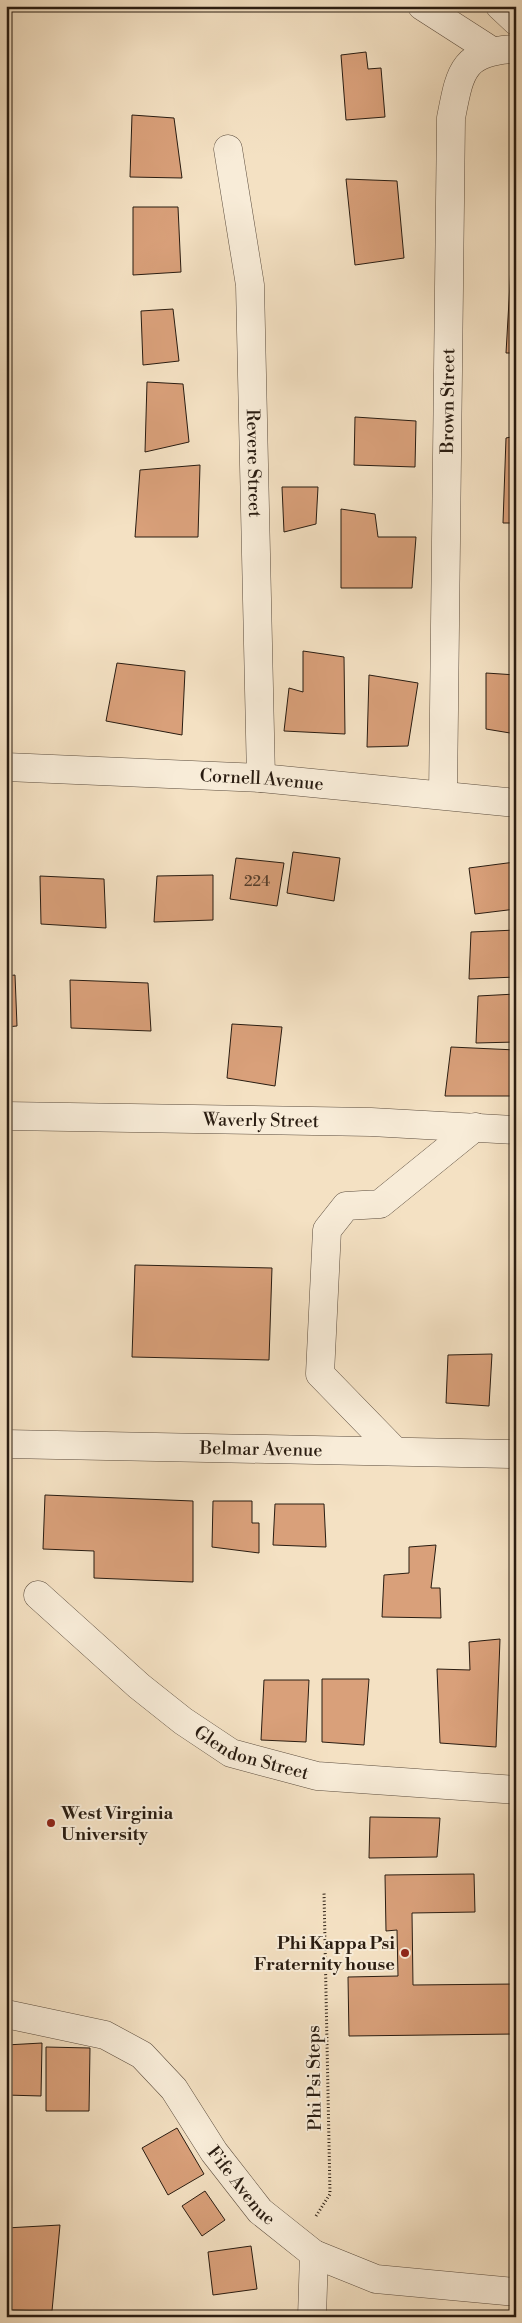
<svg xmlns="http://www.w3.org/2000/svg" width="522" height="2323" font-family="'Libre Bodoni',serif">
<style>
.building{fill:#d9a07a;stroke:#291c11}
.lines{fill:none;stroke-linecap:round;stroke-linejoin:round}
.minor-casing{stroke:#5c4d3e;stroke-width:29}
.path{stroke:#291c11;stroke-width:3;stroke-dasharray:1 2.5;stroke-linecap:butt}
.minor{stroke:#f8ecd8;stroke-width:28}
.poi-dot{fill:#8f2418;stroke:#f8ecd8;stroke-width:2}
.labels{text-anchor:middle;stroke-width:4;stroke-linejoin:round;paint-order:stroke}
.number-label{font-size:15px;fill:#553d2b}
.street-label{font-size:18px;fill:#291c11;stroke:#f8ecd8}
.poi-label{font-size:18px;font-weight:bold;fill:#291c11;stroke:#f8ecd8;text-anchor:start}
</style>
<rect width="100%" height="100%" fill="#f4e1c3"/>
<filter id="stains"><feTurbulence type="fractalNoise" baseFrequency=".004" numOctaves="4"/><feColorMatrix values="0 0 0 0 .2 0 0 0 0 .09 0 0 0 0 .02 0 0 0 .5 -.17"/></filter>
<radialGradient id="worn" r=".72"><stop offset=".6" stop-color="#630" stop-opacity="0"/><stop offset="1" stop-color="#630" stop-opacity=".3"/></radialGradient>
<!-- building -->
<g class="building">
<path d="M366,52l2,17 13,-1 4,49 -39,3 -5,-65z"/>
<path d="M132,115l42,3 8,60 -52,-1z"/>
<path d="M346,179l51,2 7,77 -49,7z"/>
<path d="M133,207h45l3,65 -48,3z"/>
<path d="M513,231l3,1v121h-10z"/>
<path d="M173,309l6,52 -36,4 -2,-54z"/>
<path d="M147,382l36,2 6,58 -44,10z"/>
<path d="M355,417l61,4 -1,46 -61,-2z"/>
<path d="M516,436v87h-13l3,-85z"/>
<path d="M200,465l-2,72h-63l5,-67z"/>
<path d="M282,487h36l-2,37 -32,8z"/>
<path d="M341,509l34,5 3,23h38l-4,51h-71z"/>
<path d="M303,651l41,6 1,77 -61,-3 5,-43 14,4z"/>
<path d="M117,663l68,8 -3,64 -76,-14z"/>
<path d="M486,673l30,2v59l-30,-5z"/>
<path d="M369,675l49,8 -10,63 -41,1z"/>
<path d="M293,852l47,6 -6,43 -47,-8z"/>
<path d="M236,858l48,5 -7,43 -47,-7z"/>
<path d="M515,862l1,47 -41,5 -6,-46z"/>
<path d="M213,875v45l-59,2 3,-46z"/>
<path d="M40,876l64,3 2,49 -65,-4z"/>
<path d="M516,930v47l-47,2 2,-47z"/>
<path d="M15,975l2,51 -11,1v-51z"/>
<path d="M70,980l78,3 3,48 -80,-3z"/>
<path d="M516,994v48l-40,1 2,-47z"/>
<path d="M232,1024l50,3 -7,59 -48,-8z"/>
<path d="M451,1047l65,3v46h-71z"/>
<path d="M135,1265l137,3 -3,92 -137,-3z"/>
<path d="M492,1354l-3,52 -43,-3 2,-48z"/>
<path d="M45,1495l148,6v81l-99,-4v-27l-51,-2z"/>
<path d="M213,1501h39v22h7v30l-47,-6z"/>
<path d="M275,1504h49l2,43 -53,-2z"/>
<path d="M436,1545l-5,43h9l1,30 -59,-1 2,-42 25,-2v-26z"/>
<path d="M500,1639l-4,108 -56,-4 -3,-74 33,1 -1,-28z"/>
<path d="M322,1679h47l-5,66 -42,-3z"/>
<path d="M264,1680h45l-3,62 -45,-2z"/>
<path d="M370,1817l70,1 -3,39 -68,1z"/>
<path d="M474,1874l1,38 -63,1 1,72 103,-1v50l-167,2 -1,-59 50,-1 -1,-46 -11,1 -1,-56z"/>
<path d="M42,2043l-1,53 -35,-1v-50z"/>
<path d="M46,2047l44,1 -1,63h-43z"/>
<path d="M177,2128l27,46 -36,21 -26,-47z"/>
<path d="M205,2191l20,29 -23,16 -20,-30z"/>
<path d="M60,2225l-8,86 -46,-1v-82z"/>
<path d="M251,2246l6,43 -44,6 -5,-43z"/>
</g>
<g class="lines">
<defs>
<g id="minor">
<path d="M422,6l70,45"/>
<path d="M500,6l16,15"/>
<path id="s1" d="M228,149l22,136 11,493"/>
<path id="s2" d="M6,767l255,11 255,25"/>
<path id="s3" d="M443,795l8,-677c9,-46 11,-67 65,-69"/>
<path id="s4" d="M6,1116l365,6 145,8"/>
<path id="s5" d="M6,1444l510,10"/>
<path d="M394,1450l-74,-76 7,-144 19,-24 34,-2 95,-77"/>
<path id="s6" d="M38,1595l101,91 44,35 48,32 86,23 199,14"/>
<path id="s7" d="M6,2014l99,21 37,20 32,34 40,63 46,59 54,43 62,25 140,13"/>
<path d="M312,2317l2,-63"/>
</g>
</defs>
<!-- minor casing -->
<use href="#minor" class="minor-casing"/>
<!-- path -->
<path class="path" d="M316,2216l14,-22 -6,-302"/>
<!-- minor -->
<use href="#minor" class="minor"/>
</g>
<!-- markers -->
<g class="poi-dot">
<circle cx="51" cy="1823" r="5"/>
<circle cx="405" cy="1953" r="5"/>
</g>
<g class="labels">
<!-- number labels -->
<g class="number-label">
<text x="257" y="886">224</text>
</g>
<!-- street labels -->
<g class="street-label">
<text dy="6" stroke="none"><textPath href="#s3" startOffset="394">Brown Street</textPath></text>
<text dy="6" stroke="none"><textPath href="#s1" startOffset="316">Revere Street</textPath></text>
<text dy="6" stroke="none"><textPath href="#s2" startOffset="256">Cornell Avenue</textPath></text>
<text dy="6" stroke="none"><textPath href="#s4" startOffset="255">Waverly Street</textPath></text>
<text dy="6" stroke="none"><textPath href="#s5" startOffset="255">Belmar Avenue</textPath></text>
<text dy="6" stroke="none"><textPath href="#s6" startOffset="269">Glendon Street</textPath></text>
<text transform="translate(314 2078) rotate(-91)" y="6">Phi Psi Steps</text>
<text dy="6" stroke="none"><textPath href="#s7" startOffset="308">Fife Avenue</textPath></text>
</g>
<!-- poi labels -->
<g class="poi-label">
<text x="61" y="1819">West Virginia<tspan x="61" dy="21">University</tspan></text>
<text x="395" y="1949" text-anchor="end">Phi Kappa Psi<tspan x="395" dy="21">Fraternity house</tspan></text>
</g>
</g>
<!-- margin -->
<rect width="522" height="2323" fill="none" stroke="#f4e1c3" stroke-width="25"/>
<rect x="8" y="8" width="507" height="2308" fill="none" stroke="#291c11" stroke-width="2.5"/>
<rect x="12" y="12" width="497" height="2298" fill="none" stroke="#291c11"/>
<rect width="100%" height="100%" filter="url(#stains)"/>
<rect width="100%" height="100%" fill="url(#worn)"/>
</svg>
